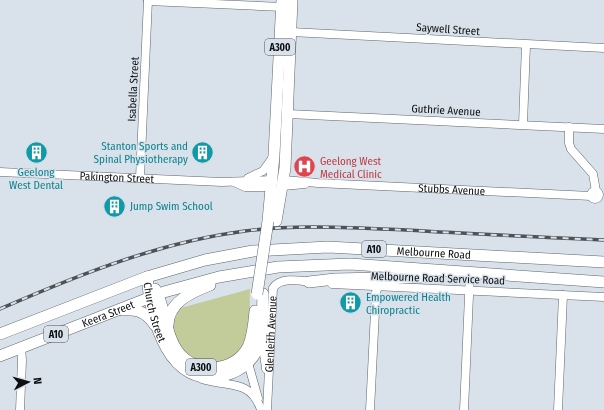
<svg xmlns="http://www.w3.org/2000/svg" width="604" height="410" font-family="'Fira Sans Condensed',sans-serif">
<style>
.green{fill:#c1cc9a}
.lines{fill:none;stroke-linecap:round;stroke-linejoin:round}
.minor-casing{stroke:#5e656c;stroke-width:9}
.highway-casing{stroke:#5e656c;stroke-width:12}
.minor{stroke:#fff;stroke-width:8}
.highway{stroke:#fff;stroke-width:11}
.rail-casing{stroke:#4d5257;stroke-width:3.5}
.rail{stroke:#d9e1ea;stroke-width:2;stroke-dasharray:6;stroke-linecap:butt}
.highway-bridge-casing{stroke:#5e656c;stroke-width:12;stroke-linecap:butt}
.highway-bridge{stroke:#fff;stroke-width:11}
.labels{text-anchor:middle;stroke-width:3;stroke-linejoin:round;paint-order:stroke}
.shield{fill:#d9e1ea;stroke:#4a4f54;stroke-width:1}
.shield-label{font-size:10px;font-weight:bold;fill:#0d1013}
.street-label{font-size:11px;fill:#0d1013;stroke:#d9e1ea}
.culture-label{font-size:11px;fill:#0d838f;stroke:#d9e1ea;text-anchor:start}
.health-label{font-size:11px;fill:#be3a42;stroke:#d9e1ea;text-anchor:start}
</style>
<rect width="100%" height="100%" fill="#d9e1ea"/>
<!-- green -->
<path class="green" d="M250,289c-1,16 2,37 -5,52 -12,28 -46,28 -64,6 -6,-7 -8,-17 -10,-25l6,-13z"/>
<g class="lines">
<defs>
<g id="minor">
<path d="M148,1l134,6"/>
<path d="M291,32l313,16"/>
<path d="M288,114l316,15"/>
<path d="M523,124l3,-79"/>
<path d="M569,127v16l2,6 22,25 3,17"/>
<path id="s1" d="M0,172l222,10 51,-2"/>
<path d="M140,178l8,-178"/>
<path d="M248,178l15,-7 10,-14"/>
<path id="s2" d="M284,180l34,3 273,13"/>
<path d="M234,182l11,5h27"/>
<path d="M283,186l22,-2"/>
<circle cx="595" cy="195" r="4"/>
<path d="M332,284l272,13"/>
<path d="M262,339l4,30"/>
<path d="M248,363l10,35"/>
<path d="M202,379c24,8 47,0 58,28"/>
<path d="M20,410l2,-50 -1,-12"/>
<path id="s3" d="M267,410l6,-122c8,-12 29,-7 41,-6"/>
<path d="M370,410l6,-118 2,-5"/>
<path d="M464,410l6,-137"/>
<path d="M558,410l5,-115"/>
</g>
<g id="highway">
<path d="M268,221l6,-66 8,-155"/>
<path d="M276,221l9,-53 7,-168"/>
<path id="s4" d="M147,277c4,42 21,114 79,98 15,-4 28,-15 33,-30 5,-15 3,-35 4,-51"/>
<path d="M309,282l26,-3 92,-2"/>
<path d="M155,289c11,19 10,45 23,63 18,23 56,21 70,-5 5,-11 6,-24 7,-36"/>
<path d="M122,310c16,-1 24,2 33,15"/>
<path d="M168,325c0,-23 24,-33 42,-40"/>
<path id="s5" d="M0,334l147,-57 58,-17 48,-9 75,-4 276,15"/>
<path id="s6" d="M0,356l164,-64 55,-15 59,-10 72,-3 254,18"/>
</g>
</defs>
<!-- minor casing -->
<use href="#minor" class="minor-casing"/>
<!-- highway casing -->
<use href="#highway" class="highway-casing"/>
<!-- minor -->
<use href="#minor" class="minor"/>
<!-- highway -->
<use href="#highway" class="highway"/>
<defs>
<path id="rail" d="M0,309c78,-34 160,-67 245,-78 53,-7 107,-3 161,-1 66,4 132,7 198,10"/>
</defs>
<!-- rail casing -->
<use href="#rail" class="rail-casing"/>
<!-- rail -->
<use href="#rail" class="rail"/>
<defs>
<path id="highway-bridge" d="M257,294l11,-73"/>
</defs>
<!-- highway-bridge casing -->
<use href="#highway-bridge" class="highway-bridge-casing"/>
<!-- highway-bridge -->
<use href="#highway-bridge" class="highway-bridge"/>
</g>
<!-- icons -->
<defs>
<symbol id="building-disc" viewBox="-11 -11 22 22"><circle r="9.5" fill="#0f9aa8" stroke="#d9e1ea"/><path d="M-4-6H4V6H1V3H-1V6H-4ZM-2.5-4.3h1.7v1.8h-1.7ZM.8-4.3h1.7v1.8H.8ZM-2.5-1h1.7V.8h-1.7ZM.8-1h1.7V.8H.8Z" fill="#fff"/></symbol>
<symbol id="hospital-disc" viewBox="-11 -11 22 22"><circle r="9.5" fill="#e0444e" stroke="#d9e1ea"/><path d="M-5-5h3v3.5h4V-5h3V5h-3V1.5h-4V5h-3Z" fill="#fff"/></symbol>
</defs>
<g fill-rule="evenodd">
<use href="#building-disc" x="24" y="140" width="25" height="25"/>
<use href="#building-disc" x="190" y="140" width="25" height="25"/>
<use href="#hospital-disc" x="292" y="154" width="25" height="25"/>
<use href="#building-disc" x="102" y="194" width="25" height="25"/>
<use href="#building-disc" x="338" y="290" width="25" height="25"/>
</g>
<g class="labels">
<!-- shield labels -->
<g class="shield">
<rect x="265" y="39" width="30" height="16" rx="3"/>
<rect x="362" y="241" width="24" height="16" rx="3"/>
<rect x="44" y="326" width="24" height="16" rx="3"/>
<rect x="186" y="359" width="30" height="16" rx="3"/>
</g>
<g class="shield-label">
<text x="280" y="51">A300</text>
<text x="374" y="253">A10</text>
<text x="56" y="338">A10</text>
<text x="201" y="371">A300</text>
</g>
<!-- street labels -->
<g class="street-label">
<text transform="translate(448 29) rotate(4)" y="4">Saywell Street</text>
<text transform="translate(133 89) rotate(-87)" y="4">Isabella Street</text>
<text transform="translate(446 110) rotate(3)" y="4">Guthrie Avenue</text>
<text dy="4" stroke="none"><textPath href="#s1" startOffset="117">Pakington Street</textPath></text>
<text dy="4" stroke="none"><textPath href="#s2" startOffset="168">Stubbs Avenue</textPath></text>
<text dy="4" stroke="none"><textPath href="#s5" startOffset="448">Melbourne Road</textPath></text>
<text transform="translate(438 278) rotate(2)" y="4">Melbourne Road Service Road</text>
<text dy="4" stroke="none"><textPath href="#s4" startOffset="36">Church Street</textPath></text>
<text dy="4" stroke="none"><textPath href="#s6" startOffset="116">Keera Street</textPath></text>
<text dy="4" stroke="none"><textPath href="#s3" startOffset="76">Glenleith Avenue</textPath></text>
</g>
<!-- culture labels -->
<g class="culture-label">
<text x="188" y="150" text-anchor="end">Stanton Sports and<tspan x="188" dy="13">Spinal Physiotherapy</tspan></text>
<text x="36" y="176" text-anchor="middle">Geelong<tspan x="36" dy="13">West Dental</tspan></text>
<text x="130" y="210">Jump Swim School</text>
<text x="366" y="301">Empowered Health<tspan x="366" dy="13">Chiropractic</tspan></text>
</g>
<!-- health labels -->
<g class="health-label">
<text x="320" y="165">Geelong West<tspan x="320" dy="13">Medical Clinic</tspan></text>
</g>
</g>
<!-- north arrow -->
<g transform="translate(28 382) rotate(84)" stroke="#d9e1ea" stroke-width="3" paint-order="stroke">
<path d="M0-3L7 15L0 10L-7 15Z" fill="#0d1013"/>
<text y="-6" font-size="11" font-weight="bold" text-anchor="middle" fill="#0d1013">N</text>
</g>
</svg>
